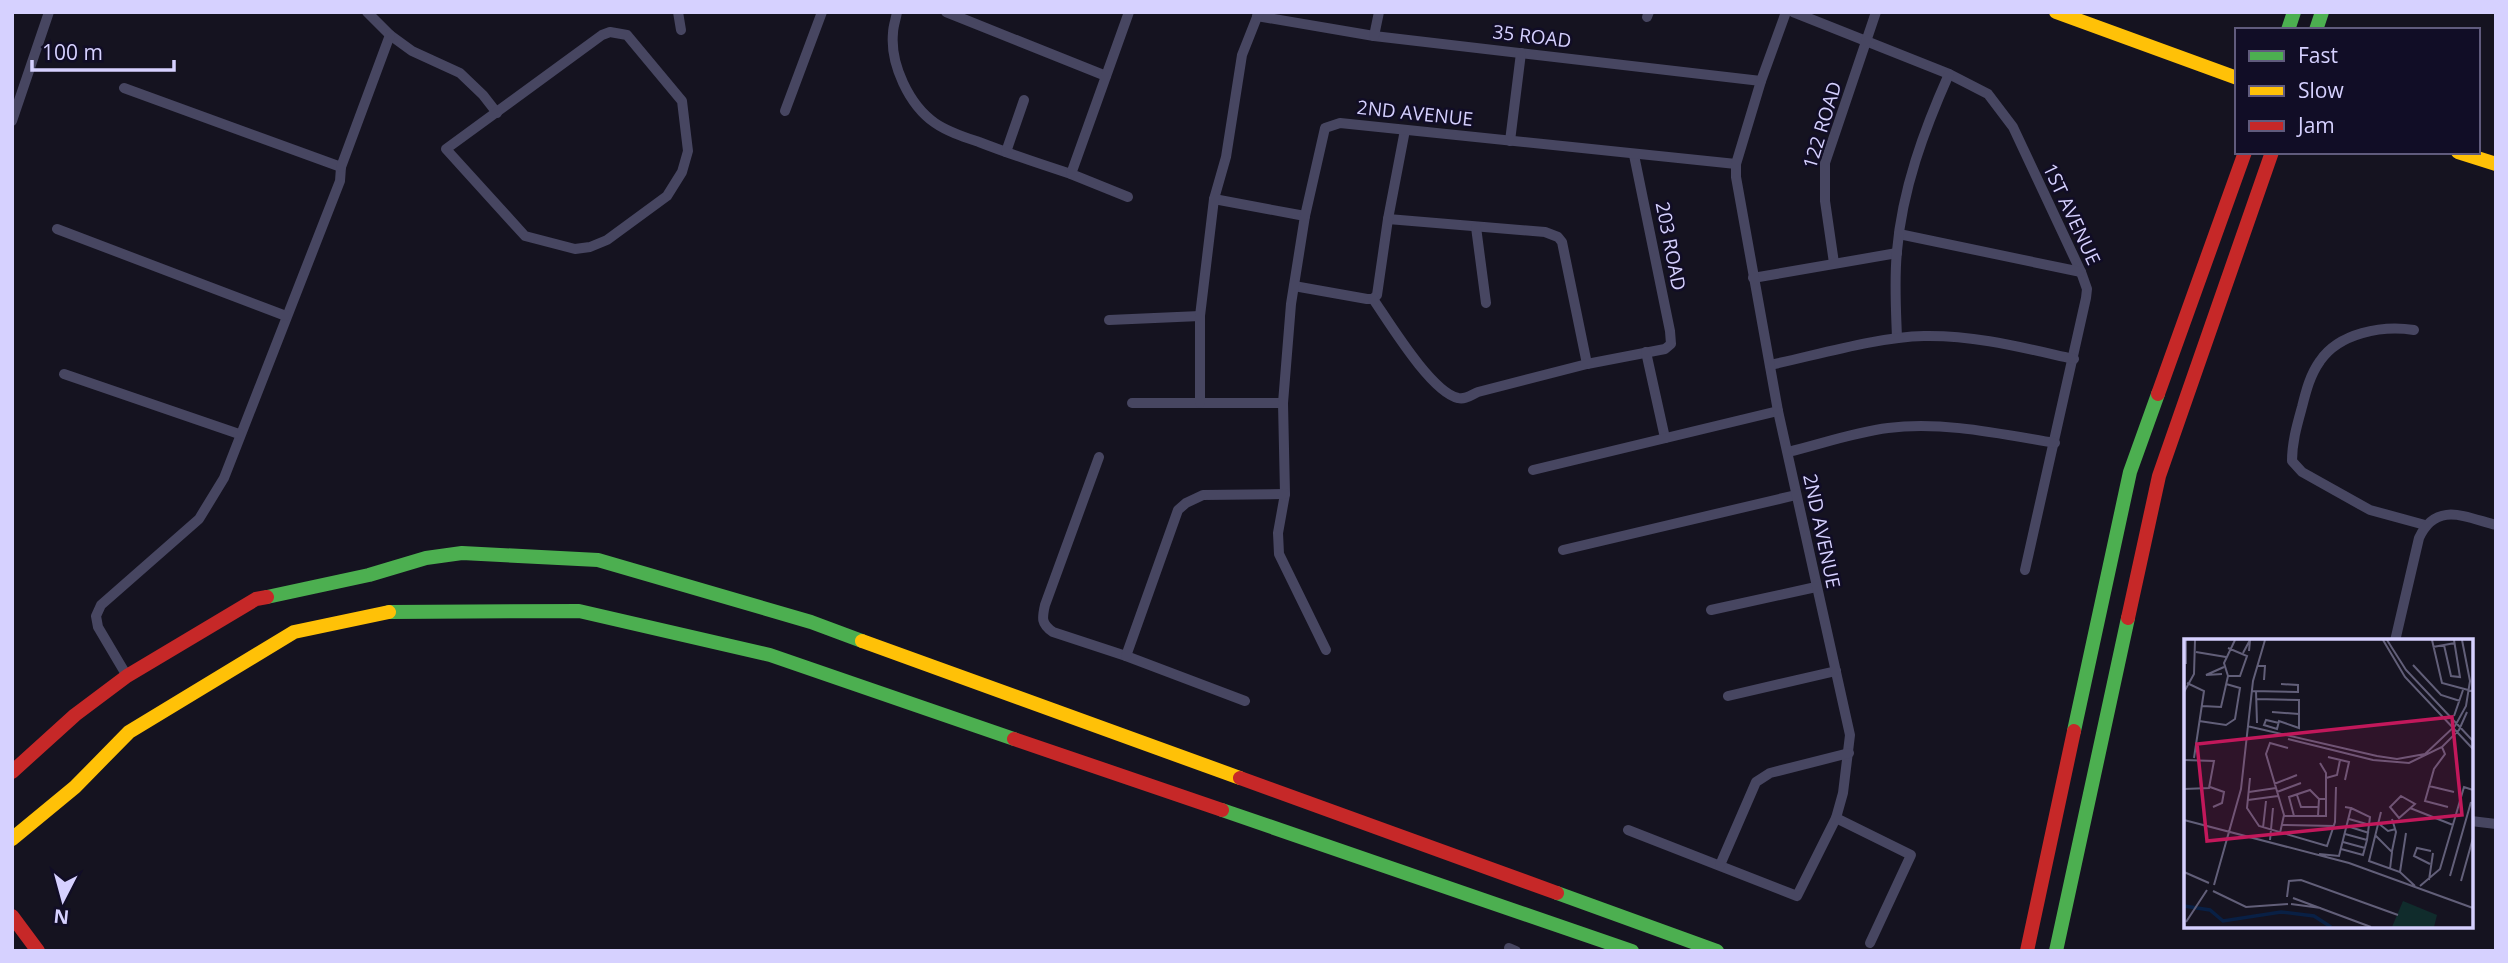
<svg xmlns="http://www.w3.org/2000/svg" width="2508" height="963" font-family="'Open Sans',sans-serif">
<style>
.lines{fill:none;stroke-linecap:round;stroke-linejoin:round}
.street{stroke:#474661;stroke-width:10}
.fast{stroke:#4caf50;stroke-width:14}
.slow{stroke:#ffc107;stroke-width:14}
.jam{stroke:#c62828;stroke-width:14}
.labels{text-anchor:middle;stroke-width:5;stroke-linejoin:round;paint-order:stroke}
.street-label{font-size:19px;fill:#d6d1ff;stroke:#110d26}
.inset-river{fill:none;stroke:#092045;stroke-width:3.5}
.inset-road{fill:none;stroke:#625f79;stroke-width:2}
.view{fill:#c2185b;fill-opacity:0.15;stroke:#c2185b;stroke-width:3.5}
.inset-edge{fill:none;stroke:#d6d1ff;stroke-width:3.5}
</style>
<rect width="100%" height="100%" fill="#151320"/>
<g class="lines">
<!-- street -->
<g class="street">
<path d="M367,12l23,23 22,16 48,22 23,22 14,18"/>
<path d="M678,12l3,18"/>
<path d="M897,12c-1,7 -4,14 -4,21 -3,31 16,72 42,90 13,9 29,14 44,19 31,12 61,22 92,32"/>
<path d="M946,12l160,64"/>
<path d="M1793,12l156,62 39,20 25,33 68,145 6,17 -1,9 -61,272"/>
<path d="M1257,16l117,20 387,45"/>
<path d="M1647,17l2,-5"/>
<path d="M610,32l17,3 55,66 6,50 -6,21 -15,24 -60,44 -17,7 -15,2 -50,-13 -79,-87 156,-114z"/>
<path d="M1374,36l5,-24"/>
<path d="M124,88l217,79 -1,14 -116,297 -25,41 -98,86 -5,11 2,11 29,49"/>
<path d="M785,111l37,-99"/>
<path d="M12,121l37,-109"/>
<path d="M1510,141l11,-88"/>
<path d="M1006,152l18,-52"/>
<path d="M341,167l49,-132"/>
<path d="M1128,197l-57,-23 58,-162"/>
<path d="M1214,199l91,17"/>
<path d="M1388,219l157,13 13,5 4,5 25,122"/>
<path d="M1476,227l10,76"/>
<path d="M57,229l229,87"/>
<path d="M1899,234l182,38"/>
<path d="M1834,263l-9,-62v-38l51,-151"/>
<path d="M1753,278l144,-25"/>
<path d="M1294,286l73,13h6l4,-4 11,-76 17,-89"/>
<path d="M1373,299c16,23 58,93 85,99 7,2 13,-3 20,-6l109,-28 78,-15 6,-5 -1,-13 -36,-176"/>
<path d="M1109,320l91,-4"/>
<path d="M2414,330c-32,-5 -75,3 -94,31 -10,14 -14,30 -18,46 -5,18 -10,35 -10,54l10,11 68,38 55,15"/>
<path d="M1897,338c-1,-29 -3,-58 0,-87 5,-61 27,-121 52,-177"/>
<path d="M1646,352l19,86"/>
<path d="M1770,365c47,-10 107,-28 154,-29 51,-1 100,12 150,23"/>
<path d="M64,374l175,60"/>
<path d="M1132,403h151"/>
<path d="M1200,403v-87l14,-117 12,-42 16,-102 17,-43"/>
<path d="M1788,452c33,-8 67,-20 100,-24 55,-7 113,6 167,15"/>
<path d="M1099,457l-54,148c-3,13 -4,19 8,27l73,24 119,45"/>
<path d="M1533,470l245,-59"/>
<path d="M1563,550l233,-55"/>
<path d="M1711,610l105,-23"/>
<path d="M2395,641l24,-103c17,-37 46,-21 77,-13"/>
<path d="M1326,650l-47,-96 -1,-21 7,-39 -2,-91 8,-99 14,-88 20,-88 15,-5 396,41"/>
<path d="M1126,656l52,-146 8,-7 17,-8 82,-1"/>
<path d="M1728,696l108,-25"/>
<path d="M1836,818l75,37 -41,88"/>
<path d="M2471,821l25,3"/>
<path d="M1628,830l169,66 39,-78 7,-25 7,-58 -72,-324 -42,-234v-13l25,-83 25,-69"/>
<path d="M1720,865l36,-83 14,-9 79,-20"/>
<path d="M1509,948l7,3"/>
</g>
<!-- fast -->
<g class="fast">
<path d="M2288,30l6,-18"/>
<path d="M2316,30l6,-18"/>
<path d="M267,597l102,-22 57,-17 36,-5 136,7 213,62 51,19"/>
<path d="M389,612l190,-1 191,44 244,84"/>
<path d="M2074,731l56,-259 28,-78"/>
<path d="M1222,810l410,141"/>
<path d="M1557,893l160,58"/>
<path d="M2056,951l72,-333"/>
</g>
<!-- slow -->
<g class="slow">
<path d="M2056,12l181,66"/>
<path d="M2458,152l38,12"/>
<path d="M862,641l378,137"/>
<path d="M12,839l63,-52 54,-55 165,-100 95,-20"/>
</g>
<!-- jam -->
<g class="jam">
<path d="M2158,394l87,-242"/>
<path d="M2128,618l31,-142 113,-324"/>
<path d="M1014,739l208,71"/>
<path d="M12,772l63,-57 52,-39 129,-77 11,-2"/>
<path d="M1240,778l317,115"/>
<path d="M12,916l26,35"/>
<path d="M2027,951l47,-220"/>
</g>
</g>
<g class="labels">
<!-- street labels -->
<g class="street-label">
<text transform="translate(1532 36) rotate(7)" y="7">35 ROAD</text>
<text transform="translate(1415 113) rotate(6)" y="7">2ND AVENUE</text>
<text transform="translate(1822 125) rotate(-73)" y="7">122 ROAD</text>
<text transform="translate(2072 214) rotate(65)" y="7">1ST AVENUE</text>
<text transform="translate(1671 246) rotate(79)" y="7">203 ROAD</text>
<text transform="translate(1822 531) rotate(78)" y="7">2ND AVENUE</text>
</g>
</g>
<!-- overview -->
<g transform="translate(2184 639)">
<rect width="289" height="289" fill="#151320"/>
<path d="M219,262l34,14 -3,12h-42z" fill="#102c2c"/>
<path class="inset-river" d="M0,267l26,4 13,11 58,-9 33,4 17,11"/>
<path class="inset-road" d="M2,1v24M199,1l22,37 68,72M203,1l19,30 67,71M248,1l10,43 30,8M260,6l7,31 9,1 -6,-37M249,8l22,-4M12,13l30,5M59,14l7,-13 -1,11M229,26l28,30 19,6M73,27h8l-1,14M38,35l-16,1 18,-8M44,37h12l7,-20 -19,-8M3,44l17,8 -10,67M68,52l46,1v-7l-17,-1M72,52l1,32M0,53l10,-18 1,-34M72,60l43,1v28l-20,-7 -2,8 -13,-4 2,-5 13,3M18,67l19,1 7,-31 -4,-13 11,-23M88,73l27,2M270,77l9,-26M15,82l27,4 9,-6 5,-31 -14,-4M63,87l130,30 20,3 28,-5 30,-28 11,-20 4,-25 -8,-41M104,100l85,21 36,3 33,-16 17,-17 8,-18M258,108l3,7 -11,15 -9,32 23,6M144,118l21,5 -4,18M0,121l30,1 -5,27 -25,1M66,139l-3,30 12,18 68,20 8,-24 1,-35M142,139l11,-3 3,-15M90,145l23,-9M245,147l25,6M26,148l14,5 -2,11 -9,4M65,153l27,-4M93,153l24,-9M113,156l4,12h18M217,157l14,8 -16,14 -9,-11zM64,161l30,-4M226,169l43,17M197,173l-12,49 31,11 15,14M100,177h42v-43l-6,-10M110,177l-5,-19 21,-7 9,9M134,177l1,-17h8M165,180l21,6M0,181l165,43 124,45M194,184l10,8 8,-2M98,186l52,1M163,187l22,7M79,189l3,-27M96,194l4,-18 -18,-61 4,-11 18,5M161,195l22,6M191,196l17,17 -2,17M86,201l3,-32M159,203l22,6M157,210l22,6 4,-15 3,-23 -19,-9M208,212l4,-19 -4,-13M135,215l20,2 12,-48 -6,-1M246,225l-16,-8 3,-8 14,3M0,233l25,11M216,233l6,-39M266,237l21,-74M245,241l4,-27M277,242l12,-43M30,246l27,-96 12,-108 12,-41M236,247l20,-17 24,-82 9,3M29,252l33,16 42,-3M103,258l2,-16 12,-1 97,35M109,259l78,29M107,265l30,4M2,283l21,-32"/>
<path class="view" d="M268,78l10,98 -255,26 -10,-97z"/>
<rect width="289" height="289" class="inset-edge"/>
</g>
<!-- border -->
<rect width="2508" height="963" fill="none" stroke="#d6d1ff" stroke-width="28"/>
<!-- legend -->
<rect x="2235" y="28" width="245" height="126" fill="#110d26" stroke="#605b7d" stroke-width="2"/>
<rect x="2249" y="51" width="35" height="10" fill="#4caf50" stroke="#605b7d" stroke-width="2"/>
<text x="2298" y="63" font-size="21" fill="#d6d1ff">Fast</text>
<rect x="2249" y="86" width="35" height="10" fill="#ffc107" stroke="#605b7d" stroke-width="2"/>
<text x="2298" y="98" font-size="21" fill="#d6d1ff">Slow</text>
<rect x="2249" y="121" width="35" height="10" fill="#c62828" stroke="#605b7d" stroke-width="2"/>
<text x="2298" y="133" font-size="21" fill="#d6d1ff">Jam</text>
<!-- north arrow -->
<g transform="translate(63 900) rotate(186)" stroke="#110d26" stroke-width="5" paint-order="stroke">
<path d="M0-5L12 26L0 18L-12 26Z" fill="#d6d1ff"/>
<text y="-10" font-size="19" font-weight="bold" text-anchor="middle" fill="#d6d1ff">N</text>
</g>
<!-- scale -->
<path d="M32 60v10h142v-10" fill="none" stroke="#d6d1ff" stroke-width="3.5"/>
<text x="42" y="60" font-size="21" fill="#d6d1ff" stroke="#110d26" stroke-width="5" paint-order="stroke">100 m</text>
</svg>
